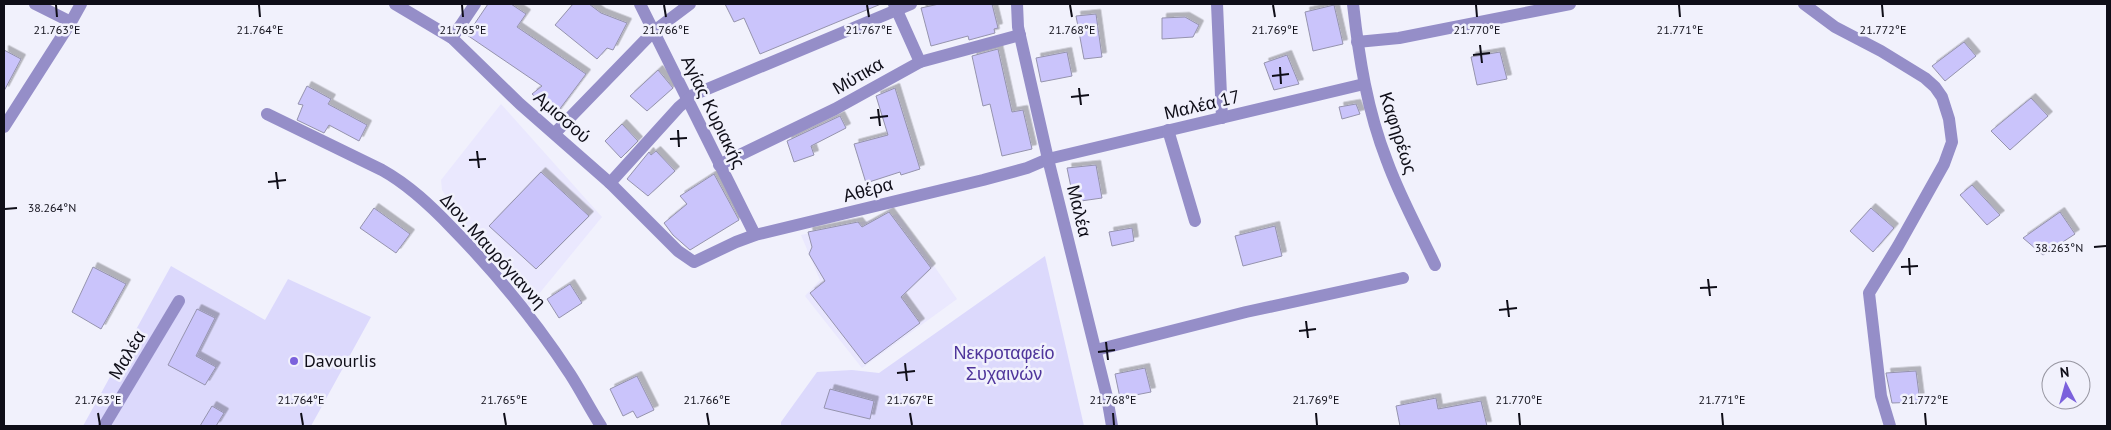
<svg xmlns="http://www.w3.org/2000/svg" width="2111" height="430" font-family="'PT Sans',sans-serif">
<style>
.built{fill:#eae8fe}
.green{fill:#dcd9fc}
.building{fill:#cac4fb;stroke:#9593ad;filter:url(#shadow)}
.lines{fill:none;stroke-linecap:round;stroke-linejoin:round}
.minor{stroke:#958ec8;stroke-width:12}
.ticks{fill:none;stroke:#0f0e18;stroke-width:2}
.poi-dot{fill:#7b61dc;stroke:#f1f1fc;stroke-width:2}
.labels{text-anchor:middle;stroke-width:5;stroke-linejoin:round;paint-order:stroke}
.street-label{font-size:18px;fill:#0f0e18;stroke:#f1f1fc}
.park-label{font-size:18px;fill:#4f359b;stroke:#f1f1fc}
.poi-label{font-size:18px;fill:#0f0e18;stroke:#f1f1fc;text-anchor:start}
.ticks-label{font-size:12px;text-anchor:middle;fill:#0f0e18;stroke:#f1f1fc;stroke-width:5;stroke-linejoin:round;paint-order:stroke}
</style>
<defs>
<filter id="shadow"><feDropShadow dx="4.5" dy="-4.5" stdDeviation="0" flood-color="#0004"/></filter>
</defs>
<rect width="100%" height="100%" fill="#f1f1fc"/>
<!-- built -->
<g class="built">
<path d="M501,104l101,113 -73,89 -79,-103 -8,-13 -1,-10z"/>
<path d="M898,214l59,85 -95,69 -57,-72 15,-16 -19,-45z"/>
</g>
<!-- green -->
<g class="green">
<path d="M1045,256l39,170h-303v-4l36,-50 35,-2 27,3z"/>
<path d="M171,266l94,54 23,-41 83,38 -60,109h-228z"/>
</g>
<!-- building -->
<g class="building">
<path d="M488,4h23l15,10 -9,13 69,47 -30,40 -24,-20 10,-8 -75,-51z"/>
<path d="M573,4h16l12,9 26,10 -14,27 -6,-2 -10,11 -42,-34z"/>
<path d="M725,4h156l-121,50 -16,-36 -10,4z"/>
<path d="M939,4h53l6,24 -4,1 1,4 -26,7 -1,-4 -37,10 -10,-38z"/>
<path d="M1334,5l9,39 -30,7 -8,-39z"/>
<path d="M1096,14l6,43 -18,2 -8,-43z"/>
<path d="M1185,17l14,8 -6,12 -31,2v-21z"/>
<path d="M1964,42l12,14 -31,25 -13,-15z"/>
<path d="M998,49l14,63 11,-2 9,39 -30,7 -12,-52 -7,2 -11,-50z"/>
<path d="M4,50l17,9 -17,32z"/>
<path d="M1067,52l5,24 -31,6 -5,-24z"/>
<path d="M1500,52l7,27 -30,6 -6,-28z"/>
<path d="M1287,55l12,29 -25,6 -10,-27z"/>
<path d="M658,70l15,18 -26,23 -17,-15z"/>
<path d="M307,86l24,13 -3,5 39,21 -8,16 -30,-16 -5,8 -27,-13 6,-15 -5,-1z"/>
<path d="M895,88l25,81 -19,6 -1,-3 -34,11 -12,-39 34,-9 -12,-39z"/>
<path d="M2031,98l17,18 -38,34 -19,-19z"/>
<path d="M1356,104l4,10 -18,5 -3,-12z"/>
<path d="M840,116l6,12 -35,18 3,9 -20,7 -7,-21z"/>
<path d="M622,124l16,17 -17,17 -16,-17z"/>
<path d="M656,151l19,20 -27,25 -21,-17 22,-27 2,3z"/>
<path d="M1096,165l6,33 -28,4 -7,-34z"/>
<path d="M541,172l48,44 -53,53 -47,-43z"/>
<path d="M714,174l25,46 -49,30 -17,-15 -9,-12 23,-19 -7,-8z"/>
<path d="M1972,185l28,30 -13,10 -27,-30z"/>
<path d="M374,208l36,26 -14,19 -36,-25z"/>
<path d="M1871,208l23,20 -21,24 -23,-21z"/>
<path d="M889,212l42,56 -30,29 19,26 -55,41 -55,-71 15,-12 -16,-27 3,-7 -4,-15 50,-10 4,5z"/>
<path d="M2060,212l15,22 -32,21 -20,-17z"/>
<path d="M1275,226l7,30 -39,10 -8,-30z"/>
<path d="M1132,228l2,13 -22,5 -3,-14z"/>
<path d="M93,267l33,17 -25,45 -29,-17z"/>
<path d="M570,284l12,19 -23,15 -12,-19z"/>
<path d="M197,309l18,9 -19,38 20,11 -11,18 -37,-20z"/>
<path d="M1145,368l6,24 -31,6 -5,-24z"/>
<path d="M1916,371l4,31 -28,1 -6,-30z"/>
<path d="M637,376l17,34 -17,8 -4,-7 -10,5 -13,-27z"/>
<path d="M830,389l44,12 -4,18 -46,-11z"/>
<path d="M1436,398l2,11 43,-8 6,25h-87l-4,-20z"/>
<path d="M212,406l12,7 -8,13h-16z"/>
</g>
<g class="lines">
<!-- minor -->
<g class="minor">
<path d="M35,4l36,18"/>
<path d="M395,4l57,34 68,66 90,79 68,68 16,11 42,-20 19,-7 228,-55 44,-12 21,-9 316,-75"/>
<path d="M640,4l115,231"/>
<path d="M894,4l26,58"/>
<path d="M1017,4l1,23 30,132 59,238 5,29"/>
<path d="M1217,4l5,114"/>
<path d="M1353,4c6,54 14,106 34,157 13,36 32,70 48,104"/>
<path d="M1804,4l31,23 46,24 44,27 10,9 7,10 7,22 3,23 -8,22 -46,82 -29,47 12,103 9,30"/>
<path d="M452,38l23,-34"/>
<path d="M1357,42l42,-4 171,-34"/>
<path d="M267,114l115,56c27,15 49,36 70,58 44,45 84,94 118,146 11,17 20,35 31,52"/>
<path d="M4,127l67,-105 10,-18"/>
<path d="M1168,130l27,91"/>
<path d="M555,133l99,-102 36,-27"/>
<path d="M719,165l116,-56 85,-47 100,-27"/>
<path d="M610,183l69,-76 14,-12 218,-91"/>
<path d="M1096,350l150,-38 157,-34"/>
<path d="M104,426l75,-125"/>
</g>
</g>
<!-- ticks -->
<path class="ticks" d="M56,5l1,12M259,5l1,12M462,5l1,12M664,5l2,12M867,5l2,12M1070,5l2,12M1273,5l2,12M1476,5l1,12M1679,5l1,12M1882,5l1,12M1480,45l2,18M1473,55l17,-2M1280,67l1,17M1272,76l17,-2M1079,88l2,17M1071,97l18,-2M878,109l2,17M870,118l18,-2M678,130l1,17M670,139l17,-1M477,151l2,17M469,160l17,-1M276,172l2,17M268,182l18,-2M5,209l12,-1M2094,247l12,-1M1909,258l1,17M1901,267l17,-1M1708,279l2,17M1700,288l17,-1M1507,300l2,17M1499,310l18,-2M1306,321l2,17M1299,331l17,-2M1106,342l2,18M1098,352l17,-2M905,363l2,18M897,373l18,-2M98,413l2,12M301,413l2,12M504,413l2,12M707,413l2,12M910,413l2,12M1113,413l1,12M1316,413l1,12M1519,413l1,12M1722,413l1,12M1925,413l1,12"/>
<!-- markers -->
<circle class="poi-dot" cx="294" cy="361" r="5"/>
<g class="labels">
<!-- street labels -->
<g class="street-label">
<text transform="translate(858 76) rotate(-30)" y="6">Μύτικα</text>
<text transform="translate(1202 105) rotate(-13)" y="6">Μαλέα 17</text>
<text transform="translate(713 112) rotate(64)" y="6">Αγίας Κυριακής</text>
<text transform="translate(562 117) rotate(41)" y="6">Αμισσού</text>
<text transform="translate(1398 133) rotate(72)" y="6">Καφηρέως</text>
<text transform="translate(868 190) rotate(-15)" y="6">Αθέρα</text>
<text transform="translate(1079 211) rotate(76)" y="6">Μαλέα</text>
<text transform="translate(493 251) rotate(48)" y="6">Διον. Μαυρόγιαννη</text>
<text transform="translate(127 355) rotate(-59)" y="6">Μαλέα</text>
</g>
<!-- park labels -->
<g class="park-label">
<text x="1004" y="359">Νεκροταφείο<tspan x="1004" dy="21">Συχαινών</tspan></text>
</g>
<!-- poi labels -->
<g class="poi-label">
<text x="304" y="367">Davourlis</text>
</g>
</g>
<g class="ticks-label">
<text x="57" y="34">21.763°E</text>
<text x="260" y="34">21.764°E</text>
<text x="463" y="34">21.765°E</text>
<text x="666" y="34">21.766°E</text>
<text x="869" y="34">21.767°E</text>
<text x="1072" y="34">21.768°E</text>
<text x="1275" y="34">21.769°E</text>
<text x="1477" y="34">21.770°E</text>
<text x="1680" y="34">21.771°E</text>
<text x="1883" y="34">21.772°E</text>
<text x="52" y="212">38.264°N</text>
<text x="2059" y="252">38.263°N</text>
<text x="98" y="404">21.763°E</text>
<text x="301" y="404">21.764°E</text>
<text x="504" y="404">21.765°E</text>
<text x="707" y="404">21.766°E</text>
<text x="910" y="404">21.767°E</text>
<text x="1113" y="404">21.768°E</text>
<text x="1316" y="404">21.769°E</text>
<text x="1519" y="404">21.770°E</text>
<text x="1722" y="404">21.771°E</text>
<text x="1925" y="404">21.772°E</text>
</g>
<!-- border -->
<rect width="2111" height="430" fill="none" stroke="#0f0e18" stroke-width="10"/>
<!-- north arrow -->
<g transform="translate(2066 385) rotate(354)"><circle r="24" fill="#f1f1fc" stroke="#9796a1"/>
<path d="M0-4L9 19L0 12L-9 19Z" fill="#7b61dc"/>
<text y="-8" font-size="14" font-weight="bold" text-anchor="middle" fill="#0f0e18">N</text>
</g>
</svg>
